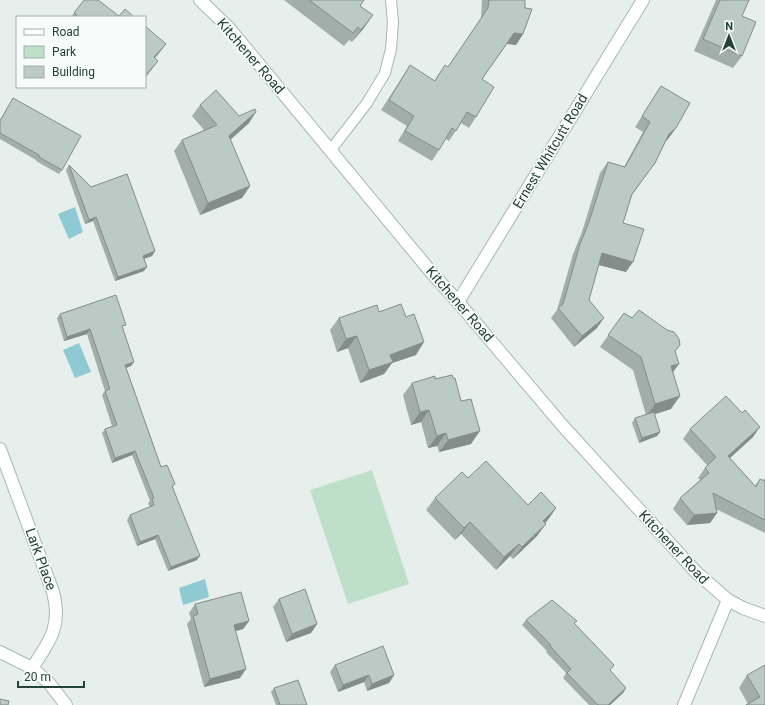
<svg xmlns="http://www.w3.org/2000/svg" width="765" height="705" font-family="Roboto,sans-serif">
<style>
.green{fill:#bfe0c8}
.water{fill:#8ec9d4}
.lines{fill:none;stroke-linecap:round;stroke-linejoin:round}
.lane-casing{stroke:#a8b8b2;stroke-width:12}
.street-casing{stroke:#a8b8b2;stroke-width:14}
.lane{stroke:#fff;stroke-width:10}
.street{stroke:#fff;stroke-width:12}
.wall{fill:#a1aea9}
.shaded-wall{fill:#838d89}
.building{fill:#bbcac4;stroke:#838d89}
.labels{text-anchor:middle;stroke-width:3.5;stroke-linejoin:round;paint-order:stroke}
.street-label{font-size:14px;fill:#24423a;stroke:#f7fbf9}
</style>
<rect width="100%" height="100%" fill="#e6efeb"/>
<!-- green -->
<path class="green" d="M372,470l37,114 -61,20 -38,-114z"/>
<!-- water -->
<g class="water">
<path d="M75,207l8,25 -14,7 -11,-25z"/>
<path d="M79,343l12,29 -16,6 -12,-28z"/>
<path d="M205,579l4,18 -26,8 -4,-17z"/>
</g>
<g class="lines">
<defs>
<path id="lane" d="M330,151l37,-48 18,-30 6,-24 2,-27 -2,-22"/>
<g id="street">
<path d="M200,0l29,28 202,244 27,30 104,123 134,147 32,28 15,8 22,8"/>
<path d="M458,302l185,-302"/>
<path d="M0,449l53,143c9,34 -3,49 -21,76"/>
<path d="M0,652l32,16 17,15 17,22"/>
<path d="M684,705l44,-105"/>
</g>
</defs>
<!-- lane casing -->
<use href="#lane" class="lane-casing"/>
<!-- street casing -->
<use href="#street" class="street-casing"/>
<!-- lane -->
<use href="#lane" class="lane"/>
<!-- street -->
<use href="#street" class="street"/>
</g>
<!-- wall -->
<g class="wall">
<path d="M284,0h80l-4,6 4,22 -12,14 -3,-2 -5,6z"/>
<path d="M482,0h43l-2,34 -7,11 -9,-1 -25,35 -6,38 -7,11 -8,-5 -12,18 -3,-2 -14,22 -34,-20 9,-15 -26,-16 22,-34 7,-11 24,16 11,-16 3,2 33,-49z"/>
<path d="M716,0h33l-7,16v40l-9,12 -39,-17z"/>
<path d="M74,13l60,4h-63z"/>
<path d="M661,86l15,42 -8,11 -2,2 -11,22 -23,32 -9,28 3,49 -27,-7 -10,35 8,28 -23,19 -23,-29 6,-8 16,-56 9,-22 18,-59 8,-11 16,5 19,-35 -8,-5z"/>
<path d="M13,98l49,72 -3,4 -23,-13v-1l-36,-21v-19z"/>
<path d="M200,105l39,11 10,7 -19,17 20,46 -8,12 -42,17 -26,-64 8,-11 22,-10 -12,-14z"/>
<path d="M69,165l86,86 -3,5 -8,3v12l-29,10 -22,-60 -8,3 -19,-54z"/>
<path d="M379,312l37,43 -24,8 -8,11 -24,9 -12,-35 -11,4 -7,-22 9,-12z"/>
<path d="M624,313l8,5 48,27 -5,7 -2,21 -2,36 -17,5 6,18 -3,4 -18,7 -7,-20 3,-5 11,-3 -13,-45 -33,-23z"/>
<path d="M60,314l63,15 11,33 -3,4 -5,2 35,99 12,20 24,73 -29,11 -13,-32 -18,7 -10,-26 3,-5 20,-8 -2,-4 2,-2 -18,-46 -20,8 -10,-30 3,-4 7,-3 -10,-31 3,-4 -18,-57 -23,7 -7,-23z"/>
<path d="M435,379l36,65 -32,8 -2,-6 -9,2 -7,-26 -10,3 -8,-30 9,-12z"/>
<path d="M690,429l63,8 -23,21 25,28 5,-7 3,2 2,-3v55l-49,-24 1,4 -7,10 -23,2 -14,-16 7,-11 20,-18 -2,-2 7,-10 2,-3 -24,-26z"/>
<path d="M468,478l60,27 28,3 -9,13 -2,2 -8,13 -24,23 -3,-3 -14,14 -35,-36 -6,6 -29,-30 9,-12z"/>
<path d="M279,599l38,25 -6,9 -25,9 -13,-35z"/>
<path d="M195,604l54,17 -6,8 -7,2 4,47 -36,9 -17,-63 4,-5 -2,-6z"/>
<path d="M526,620l49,4 35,47 16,17 -3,5 -13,12h-21l-26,-27 3,-5 -20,-21 1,-1 -25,-26z"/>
<path d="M335,665l59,10 -5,8 -22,8 -3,-9 -26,10 -8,-20z"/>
<path d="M747,675l18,30 -17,-1 -9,-16z"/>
<path d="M274,688l33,17h-31l-5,-13z"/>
</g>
<!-- shaded-wall -->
<g class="shaded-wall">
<path d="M373,15l-9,13 -12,14 9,-12z"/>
<path d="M514,33l9,1 -7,11 -9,-1z"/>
<path d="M166,44l-6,8 -12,14 6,-9z"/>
<path d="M158,61l-6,8 -7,9v-2z"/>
<path d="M256,112l-7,11 -28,25 8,-12z"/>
<path d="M676,128l-8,11 -6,5 7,-10z"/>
<path d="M250,186l-8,12 -42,17 8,-12z"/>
<path d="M96,217l-3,4 -8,3 4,-4z"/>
<path d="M155,251l-3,5 -12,4 3,-4z"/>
<path d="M602,253l31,9 -7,10 -31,-8z"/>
<path d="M147,267l-3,4 -29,10 3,-4z"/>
<path d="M604,318l-7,10 -23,19 8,-11z"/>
<path d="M90,329l-3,5 -23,7 3,-4z"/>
<path d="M357,336l-9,12 -11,4 9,-13z"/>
<path d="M424,342l-8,13 -24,8 -8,11 -24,9 9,-13 21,-15z"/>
<path d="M134,362l-3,4 -9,3 3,-4z"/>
<path d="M679,364l-9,12 1,-10z"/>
<path d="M680,396l-9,13 -25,8 9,-13z"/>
<path d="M429,410l-8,12 -10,3 9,-13z"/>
<path d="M760,427l-7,10 -32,29 7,-10z"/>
<path d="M480,431l-9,13 -32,8 9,-12z"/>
<path d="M660,432l-3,4 -18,7 3,-5z"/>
<path d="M446,433l-9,13 -9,2 9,-12z"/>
<path d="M135,451l-3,4 -20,8 3,-5z"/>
<path d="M556,508l-9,13 -13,12 9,-12z"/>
<path d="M717,513l-7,10 -23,2 7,-10z"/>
<path d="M470,522l-9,12 -6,6 9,-12z"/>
<path d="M546,524l-9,12 -24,23 9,-12z"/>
<path d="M158,535l-3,4 -18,7 3,-4z"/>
<path d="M519,544l-9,12 -14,14 8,-13z"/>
<path d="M200,556l-3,4 -29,11 3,-4z"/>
<path d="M249,621l-6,8 -15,4 6,-8z"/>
<path d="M317,624l-6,9 -25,9 6,-8z"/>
<path d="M246,669l-6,9 -36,9 6,-8z"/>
<path d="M369,675l-5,7 -26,10 5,-7z"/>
<path d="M394,675l-5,8 -22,8 5,-7z"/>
<path d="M626,688l-3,5 -13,12h-2z"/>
</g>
<!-- building -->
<g class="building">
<path d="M84,0h14l21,16 6,-7 9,8h-55l-5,-4z"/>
<path d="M309,0h55l-4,6 13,9 -12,15 -3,-3 -5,6z"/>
<path d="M489,0h36v8l7,1 -9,25 -9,-1 -32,46 12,8 -18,30 -9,-5 -11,19 -4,-3 -13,22 -34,-19 9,-15 -25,-16 21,-35 25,16 10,-16 3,2 40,-59z"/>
<path d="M720,0h29l-7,16 14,6 -14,34 -39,-17z"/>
<path d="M145,26l21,18 -12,13 4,4 -13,15z"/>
<path d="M661,86l29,17 -14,25 -7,6 -14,29 -23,31 -9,29 21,6 -11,33 -31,-9 -13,47 15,18 -22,18 -24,-28 5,-4 17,-60 9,-22 19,-60 17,5 25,-45 -8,-6z"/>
<path d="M216,90l23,26 16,-7 1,3 -27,24 21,50 -42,17 -26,-63 35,-15 -17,-20z"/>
<path d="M13,98l68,38 -19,34 -23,-13v-2l-39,-22v-12z"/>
<path d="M69,165l22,22 36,-13 28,77 -12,5 4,11 -29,10 -22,-60 -7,3z"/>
<path d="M116,295l10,30 -4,1 12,36 -9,3 36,102 6,-2 8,19 -3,2 28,70 -29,11 -13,-32 -18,7 -10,-27 24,-10 -2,-6 2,-1 -19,-47 -20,7 -10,-29 12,-4 -12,-34 5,-2 -20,-60 -23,8 -7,-23z"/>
<path d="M401,304l5,13 8,-3 10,28 -34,13 3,7 -24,8 -12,-34 -11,3 -7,-21 38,-13 2,7z"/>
<path d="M639,310l28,20 7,2 5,7 1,6 -5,6 4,13 -8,2 9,30 -25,8 -14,-47 -33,-22 16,-22 8,5z"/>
<path d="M452,375l1,3h2l6,23 10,-2 9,32 -32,9 -2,-7 -9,3 -8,-26 -9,2 -8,-29 23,-7v3z"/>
<path d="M726,396l16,17 3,-3 15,17 -32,29 28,31 4,-8 5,2v39l-52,-27 4,20 -23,2 -14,-17 29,-25 -4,-5 11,-11 -26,-28z"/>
<path d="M654,412l6,20 -18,6 -7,-20z"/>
<path d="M486,461l42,44 13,-13 15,16 -13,13 3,3 -24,23 -3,-3 -15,13 -34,-35 -6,6 -29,-30 27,-26 6,6z"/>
<path d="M305,589l12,35 -25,10 -13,-35z"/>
<path d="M241,592l8,29 -15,4 12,44 -36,10 -17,-63 5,-2 -3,-10z"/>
<path d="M552,600l25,21 -3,2 40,42 -4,5 16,18 -18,17h-10l-31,-32 4,-4 -21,-23 1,-1 -25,-25z"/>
<path d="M383,646l11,29 -22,9 -3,-9 -26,10 -8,-20z"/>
<path d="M765,665v40h-19l14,-8 -13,-22z"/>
<path d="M298,680l9,25h-27l-6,-17z"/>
<path d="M0,699l9,2 -1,4h-8z"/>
</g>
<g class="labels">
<!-- street labels -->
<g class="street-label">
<text transform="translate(251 56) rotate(49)" y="5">Kitchener Road</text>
<text transform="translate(550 151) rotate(-59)" y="5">Ernest Whitcutt Road</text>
<text transform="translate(460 304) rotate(49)" y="5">Kitchener Road</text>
<text transform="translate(674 547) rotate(47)" y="5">Kitchener Road</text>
<text transform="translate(41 559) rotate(70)" y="5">Lark Place</text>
</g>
</g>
<!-- legend -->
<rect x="16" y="16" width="130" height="72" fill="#f7fbf9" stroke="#a3b1ad"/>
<rect x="24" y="29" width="20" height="6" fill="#ffffff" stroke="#a3b1ad"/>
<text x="52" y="36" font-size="12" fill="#24423a">Road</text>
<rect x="24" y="46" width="20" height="12" fill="#bfe0c8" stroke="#a3b1ad"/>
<text x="52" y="56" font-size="12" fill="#24423a">Park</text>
<rect x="24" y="66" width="20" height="12" fill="#bbcac4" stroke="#a3b1ad"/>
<text x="52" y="76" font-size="12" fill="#24423a">Building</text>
<!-- north arrow -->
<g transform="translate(729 36)" stroke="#f7fbf9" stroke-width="3" paint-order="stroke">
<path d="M0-3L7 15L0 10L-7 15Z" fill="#24423a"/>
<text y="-6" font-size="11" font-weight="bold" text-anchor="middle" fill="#24423a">N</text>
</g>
<!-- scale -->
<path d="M18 681v6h66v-6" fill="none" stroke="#24423a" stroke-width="2"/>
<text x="24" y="681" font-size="12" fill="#24423a" stroke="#f7fbf9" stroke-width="3" paint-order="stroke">20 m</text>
</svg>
